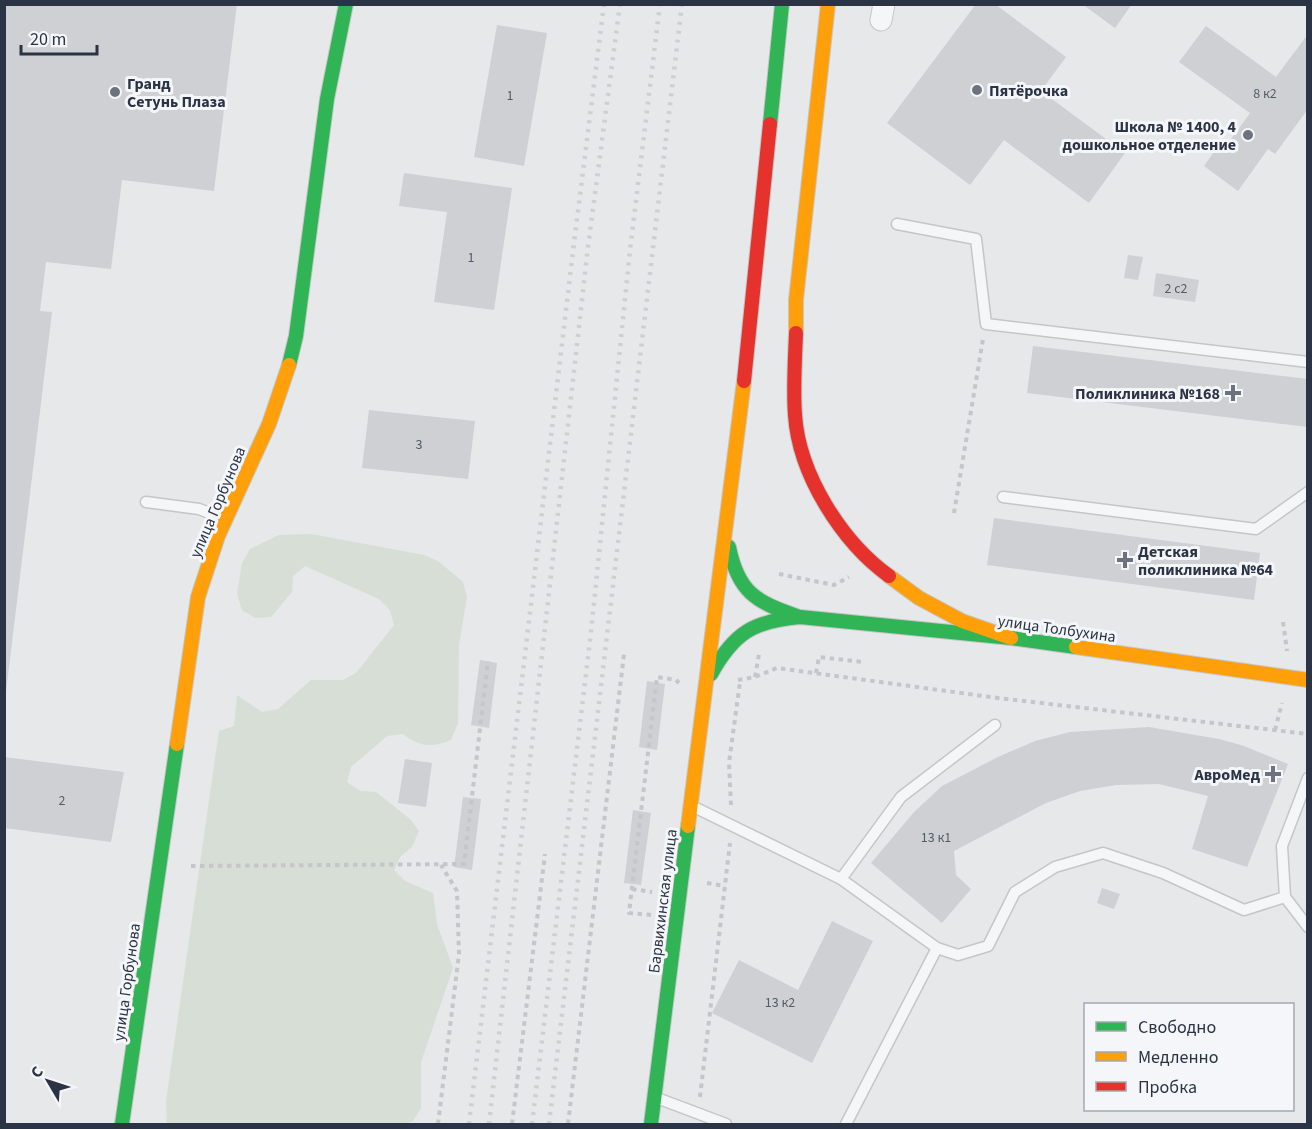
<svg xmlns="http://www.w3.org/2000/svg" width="1312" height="1129" font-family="'Source Sans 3',sans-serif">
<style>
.green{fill:#d6ded6}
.building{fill:#ced0d3}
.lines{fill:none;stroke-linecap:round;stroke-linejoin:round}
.lane-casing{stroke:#c4c6c8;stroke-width:13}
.street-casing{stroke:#c4c6c8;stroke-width:23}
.fast-casing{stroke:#c4c6c8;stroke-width:16}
.slow-casing{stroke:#c4c6c8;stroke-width:16}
.jam-casing{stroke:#c4c6c8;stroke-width:16}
.path{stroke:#c5c6ca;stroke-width:4;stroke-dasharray:4.5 4.5;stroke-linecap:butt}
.lane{stroke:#f5f6f7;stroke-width:10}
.street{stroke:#f5f6f7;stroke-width:21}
.fast{stroke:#30b455;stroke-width:14}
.slow{stroke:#ff9f0a;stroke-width:14}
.jam{stroke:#e5322d;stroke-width:14}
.rail{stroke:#cecfd2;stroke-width:4.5;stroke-dasharray:3 6;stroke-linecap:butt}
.poi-dot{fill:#6c737f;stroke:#f4f6f9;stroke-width:2}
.labels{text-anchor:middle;stroke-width:6;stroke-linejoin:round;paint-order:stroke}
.number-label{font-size:14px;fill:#545c69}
.poi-label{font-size:16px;font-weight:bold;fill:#2b3445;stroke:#f4f6f9;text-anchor:start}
.street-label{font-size:16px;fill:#2b3445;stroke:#f4f6f9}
</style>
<rect width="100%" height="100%" fill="#e6e8ea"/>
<!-- green -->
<path class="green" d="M311,534l113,21 14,6 25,21 4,15 -8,48 -1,78 -7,17c-20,8 -31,7 -48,-6l-16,2 -36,31 -4,15 13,9 16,1 34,27 9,12 -7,16 -12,10 -6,13 11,11 28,12 4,31 16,44 -32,94v46l-8,13 -8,3h-238l-1,-23 53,-370 15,-5 3,-31 25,17 16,-3 33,-29h32l13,-7 38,-48 -4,-15 -11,-11 -74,-33 -12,10 -1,16 -21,25 -16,1 -13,-8 -5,-16 5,-31 8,-14 29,-14z"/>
<!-- building -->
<g class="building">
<path d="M4,4h233l-23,187 -92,-11 -11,89 -65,-7 -6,49 12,1 -46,380z"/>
<path d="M976,4h19l71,53 -25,34 84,62 -36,50 -85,-63 -34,45 -83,-62z"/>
<path d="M1082,4h50l-17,24z"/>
<path d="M497,25l50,8 -23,133 -50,-9z"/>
<path d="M1206,26l70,51 32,-43v75l-33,45 -7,-5 -30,42 -34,-25 12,-17 5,4 29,-40 -71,-51z"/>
<path d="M404,173l108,15 -18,122 -60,-8 13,-90 -48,-6z"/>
<path d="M1128,255l15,2 -5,23 -14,-2z"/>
<path d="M1156,273l43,7 -4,22 -42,-6z"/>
<path d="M1033,346l275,33v48l-281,-34z"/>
<path d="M369,410l106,11 -7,58 -106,-11z"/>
<path d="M994,518l266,35 -6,47 -267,-35z"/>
<path d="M480,660l17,3 -8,65 -18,-3z"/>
<path d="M647,681l18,3 -8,66 -18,-3z"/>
<path d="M1149,727l70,12 25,7 44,18 -41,103 -55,-18 16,-53 -49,-12 -43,1 -36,6 -34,12 -92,48 2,24 15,14 -29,34 -71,-60 43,-51 28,-26 56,-29 37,-16 35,-9z"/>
<path d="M4,757l120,15 -13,70 -107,-14z"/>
<path d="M405,759l27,4 -6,44 -28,-4z"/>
<path d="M463,797l18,2 -9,71 -18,-3z"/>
<path d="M633,810l18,3 -10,72 -17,-2z"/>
<path d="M1102,888l18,6 -6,15 -17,-6z"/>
<path d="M832,921l41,20 -61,122 -100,-50 27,-53 59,30z"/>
</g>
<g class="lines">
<defs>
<g id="lane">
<path d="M897,224l79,15 10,85 322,38"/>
<path d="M1003,497l253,32 52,-37"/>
<path d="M146,502l53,7 26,10"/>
<path d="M1308,778l-26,68 3,51 23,30"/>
<path d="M692,806l149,73 96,69 21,7 30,-9 27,-54 40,-25 48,-14 60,20 81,37 41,-13"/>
<path d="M841,879l60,-82 94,-72"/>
<path d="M657,1098l69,26"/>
<path d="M846,1124l91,-176"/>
</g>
<path id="street" d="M881,20l3,-16"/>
<g id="fast">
<path d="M770,124l12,-120"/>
<path d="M289,365l7,-29 31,-237 19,-95"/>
<path d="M729,547c9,45 27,55 68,69"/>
<path d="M711,674c23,-41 42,-53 89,-57l211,21 65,9"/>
<path d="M122,1124l55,-380"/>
<path d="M651,1124l37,-298"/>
</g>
<g id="slow">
<path d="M796,333v-33l32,-296"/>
<path d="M889,576l30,22 43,23 49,17"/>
<path d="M1076,647l232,33"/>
<path d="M177,744l21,-147 20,-61 51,-112 20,-59"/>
<path d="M688,826l56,-445"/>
</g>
<g id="jam">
<path d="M796,333c-1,27 -3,55 -1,82 4,60 47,127 94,161"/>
<path d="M744,381l26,-257"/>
</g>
</defs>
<!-- lane casing -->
<use href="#lane" class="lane-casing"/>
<!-- street casing -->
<use href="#street" class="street-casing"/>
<!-- fast casing -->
<use href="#fast" class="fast-casing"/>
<!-- slow casing -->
<use href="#slow" class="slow-casing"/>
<!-- jam casing -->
<use href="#jam" class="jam-casing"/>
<!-- path -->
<g class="path">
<path d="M954,513l29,-174"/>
<path d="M779,574l55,11 15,-8"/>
<path d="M1283,622l4,29"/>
<path d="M816,673l3,-16 43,5"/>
<path d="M755,677l4,-23"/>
<path d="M738,680l17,-3 22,-9 221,30 310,36"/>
<path d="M1275,730l7,-27"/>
<path d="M731,805l-2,-42 11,-81"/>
<path d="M191,866l273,-2 24,-203"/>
<path d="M707,883l18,3"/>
<path d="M632,889l20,3"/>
<path d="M651,915l-22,-2 28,-236 19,3 3,3"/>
<path d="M700,1097l30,-254"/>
<path d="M438,1124l21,-170 -2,-63 -16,-26"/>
<path d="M512,1124l33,-270"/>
<path d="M568,1124l56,-470"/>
</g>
<!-- lane -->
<use href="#lane" class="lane"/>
<!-- street -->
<use href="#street" class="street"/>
<!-- fast -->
<use href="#fast" class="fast"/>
<!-- slow -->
<use href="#slow" class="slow"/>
<!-- jam -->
<use href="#jam" class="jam"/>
<!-- rail -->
<g class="rail">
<path d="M469,1124l105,-881 30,-239"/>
<path d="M489,1124l99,-877 32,-243"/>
<path d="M532,1124l59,-492 39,-382 30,-246"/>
<path d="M549,1124l133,-1120"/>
</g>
</g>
<!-- markers -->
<g class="poi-dot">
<circle cx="977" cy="90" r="6"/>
<circle cx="115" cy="92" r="6"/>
<circle cx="1248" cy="135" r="6"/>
<path d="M1230 384h6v6h6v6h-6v6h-6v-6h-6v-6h6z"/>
<path d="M1122 551h6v6h6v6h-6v6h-6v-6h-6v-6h6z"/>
<path d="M1270 765h6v6h6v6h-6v6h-6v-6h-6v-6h6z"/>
</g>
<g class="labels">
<!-- number labels -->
<g class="number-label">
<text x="1265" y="98">8 к2</text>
<text x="510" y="100">1</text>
<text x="471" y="262">1</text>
<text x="1176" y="293">2 с2</text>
<text x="419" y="449">3</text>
<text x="62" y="805">2</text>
<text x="936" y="842">13 к1</text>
<text x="780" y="1007">13 к2</text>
</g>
<!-- poi labels -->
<g class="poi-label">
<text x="127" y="89">Гранд<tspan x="127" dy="18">Сетунь Плаза</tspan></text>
<text x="989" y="96">Пятёрочка</text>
<text x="1236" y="132" text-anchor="end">Школа № 1400, 4<tspan x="1236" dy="18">дошкольное отделение</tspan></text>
<text x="1220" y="399" text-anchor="end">Поликлиника №168</text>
<text x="1138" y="557">Детская<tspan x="1138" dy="18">поликлиника №64</tspan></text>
<text x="1260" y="780" text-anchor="end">АвроМед</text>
</g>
<!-- street labels -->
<g class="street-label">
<text transform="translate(217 502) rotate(-67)" y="6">улица Горбунова</text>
<text transform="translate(1057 628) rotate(8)" y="6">улица Толбухина</text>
<text transform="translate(662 901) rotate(-83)" y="6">Барвихинская улица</text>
<text transform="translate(126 982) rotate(-82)" y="6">улица Горбунова</text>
</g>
</g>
<!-- border -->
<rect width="1312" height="1129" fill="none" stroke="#2b3445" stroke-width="12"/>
<!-- legend -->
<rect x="1084" y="1003" width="210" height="108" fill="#f4f6f9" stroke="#a4a8b1" stroke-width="1.5"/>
<rect x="1096" y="1022" width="30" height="9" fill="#30b455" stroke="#a4a8b1" stroke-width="1.5"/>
<text x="1138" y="1033" font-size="18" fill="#2b3445">Свободно</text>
<rect x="1096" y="1052" width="30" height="9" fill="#ff9f0a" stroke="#a4a8b1" stroke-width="1.5"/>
<text x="1138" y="1063" font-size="18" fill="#2b3445">Медленно</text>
<rect x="1096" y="1082" width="30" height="9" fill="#e5322d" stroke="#a4a8b1" stroke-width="1.5"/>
<text x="1138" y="1093" font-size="18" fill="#2b3445">Пробка</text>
<!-- north arrow -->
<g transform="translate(48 1081) rotate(309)" stroke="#f4f6f9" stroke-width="4.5" paint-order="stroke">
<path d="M0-4.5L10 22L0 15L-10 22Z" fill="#2b3445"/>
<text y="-9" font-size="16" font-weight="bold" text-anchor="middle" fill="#2b3445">С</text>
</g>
<!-- scale -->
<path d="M21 45v9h76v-9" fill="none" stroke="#2b3445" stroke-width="3"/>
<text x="30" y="45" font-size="18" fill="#2b3445" stroke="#f4f6f9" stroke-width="4.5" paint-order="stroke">20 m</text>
</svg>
